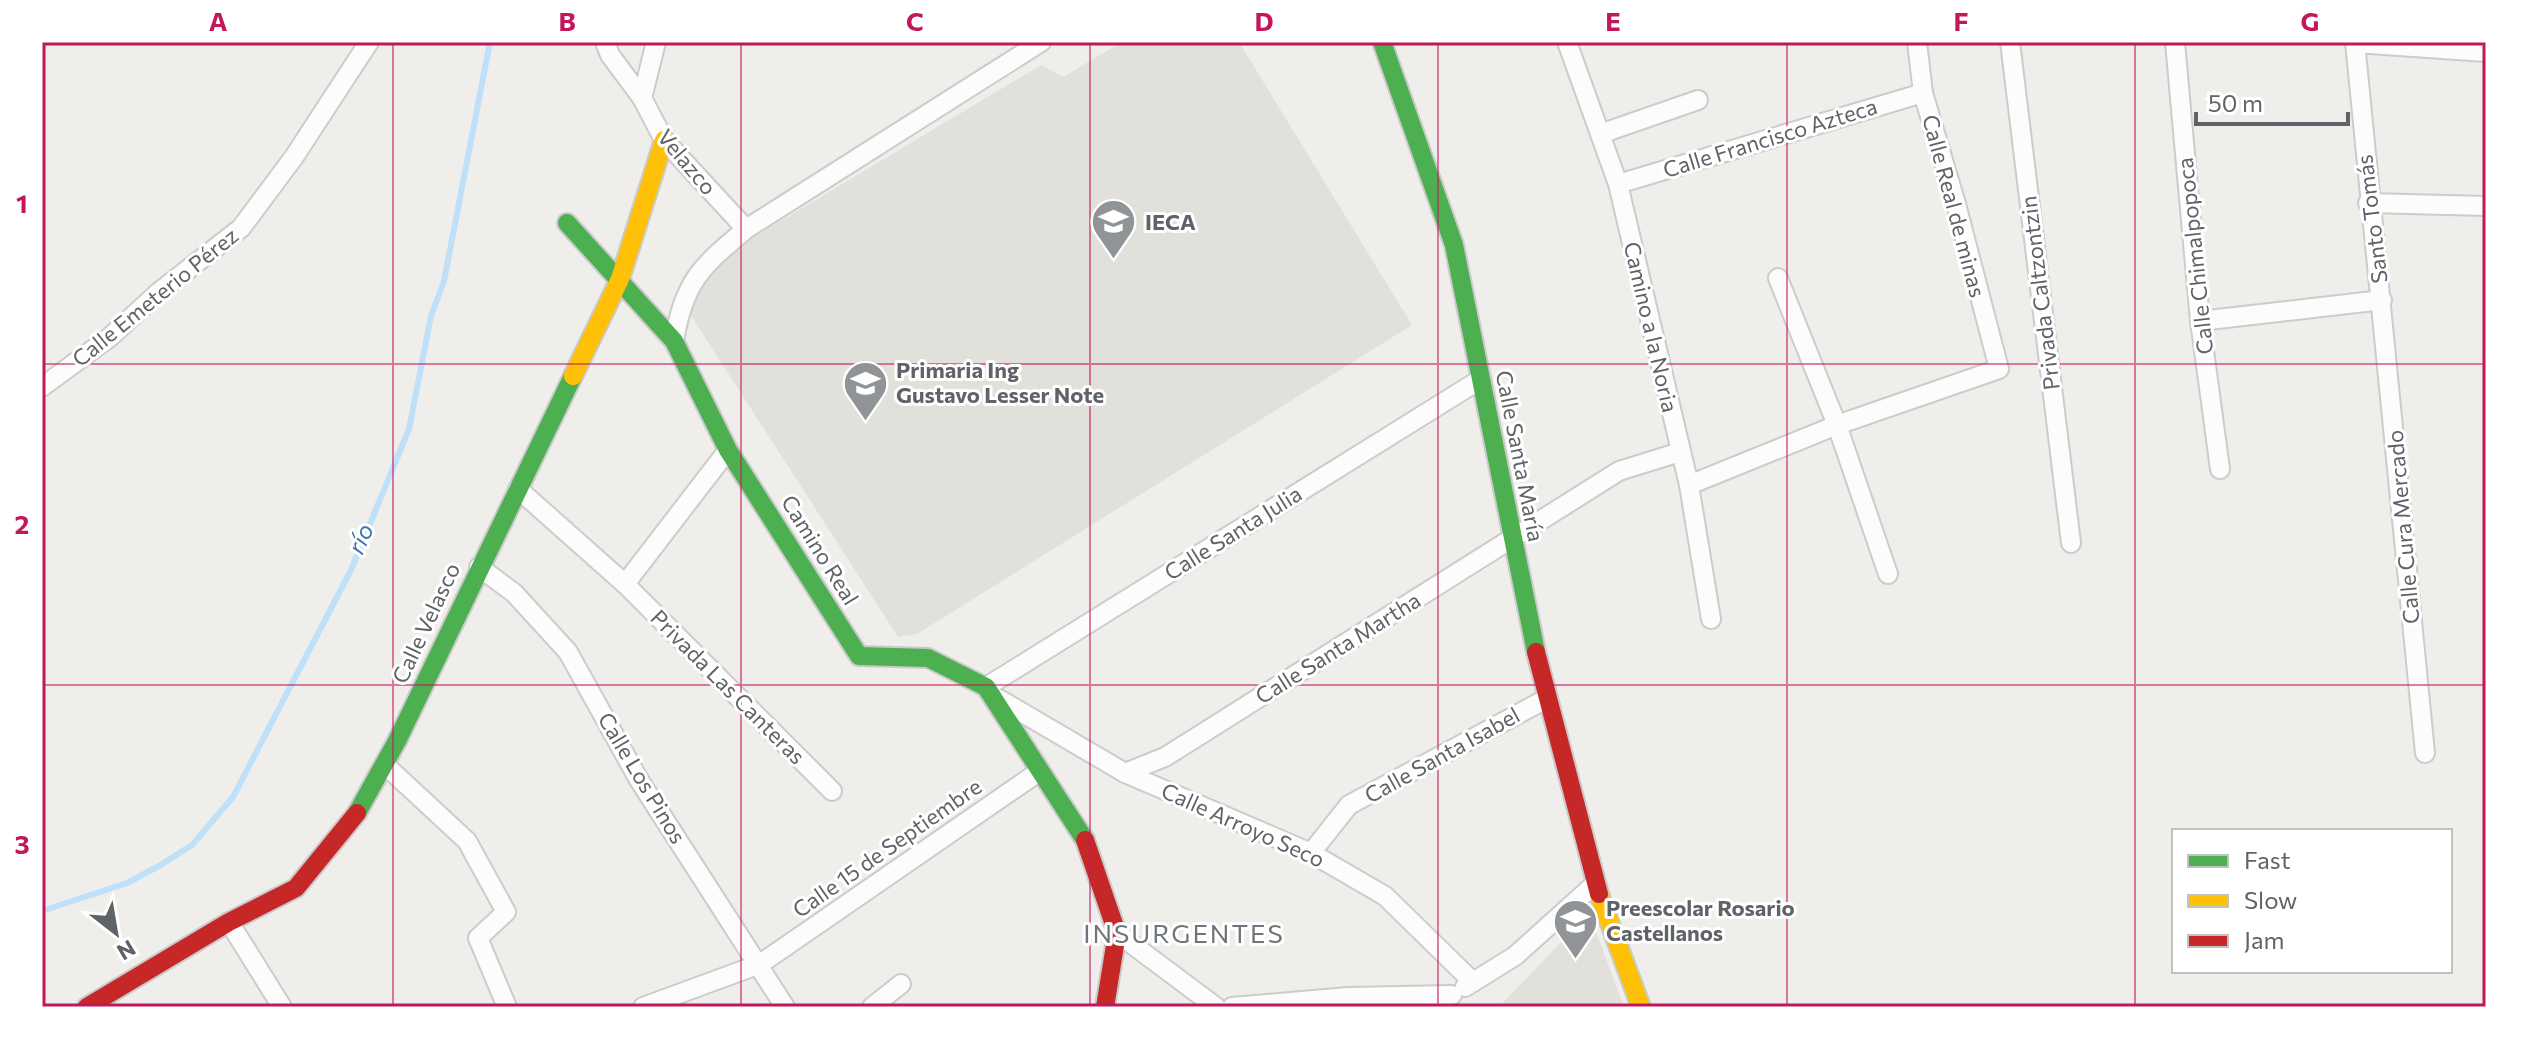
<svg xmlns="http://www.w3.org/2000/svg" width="2528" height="1049" font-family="Commissioner,sans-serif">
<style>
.education{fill:#e2e0da}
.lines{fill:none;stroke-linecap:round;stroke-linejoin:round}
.stream{stroke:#bfe0f9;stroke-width:6}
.street-casing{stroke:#cbcccc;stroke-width:22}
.fast-casing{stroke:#cacacb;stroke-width:22}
.slow-casing{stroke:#cacacb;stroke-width:22}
.jam-casing{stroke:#cacacb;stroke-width:22}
.street{stroke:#fdfcfc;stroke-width:18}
.fast{stroke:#4caf50;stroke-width:18}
.slow{stroke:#ffc107;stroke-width:18}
.jam{stroke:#c62828;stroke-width:18}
.grid{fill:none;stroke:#c2185b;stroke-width:2;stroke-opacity:0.55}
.labels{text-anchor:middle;stroke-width:6;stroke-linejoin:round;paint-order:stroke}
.street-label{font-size:22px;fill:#5f6368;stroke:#fff}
.poi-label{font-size:22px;font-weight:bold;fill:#5f6368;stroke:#fff;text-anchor:start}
.water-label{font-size:24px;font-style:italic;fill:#4174aa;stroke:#fff}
.quarter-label{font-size:26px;letter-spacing:2px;fill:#70757a;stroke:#fff}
.neatline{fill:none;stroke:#c2185b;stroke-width:3}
.grid-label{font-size:26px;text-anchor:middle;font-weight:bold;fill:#c2185b}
</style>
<rect width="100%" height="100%" fill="#efeeea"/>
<!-- education -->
<g class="education">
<path d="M1122,42h117l173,283 -495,309 -19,3 -208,-323 15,-37 19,-22 317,-190 22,12z"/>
<path d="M1589,913l35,94h-125z"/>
</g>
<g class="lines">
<!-- stream -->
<path class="stream" d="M42,911l85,-28 32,-17 33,-21 41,-48 118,-227 58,-141 22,-113 13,-35 46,-239"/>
<defs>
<g id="street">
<path d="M605,42l5,13 32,43 22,42 82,89"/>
<path d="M1567,42l51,142 71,301 22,134"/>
<path d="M2010,42l61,501"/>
<path d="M2175,42l25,279 20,148"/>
<path d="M2355,42l70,711"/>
<path d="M2355,43l131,9"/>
<path d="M642,98l14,-56"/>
<path d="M1600,134l98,-34"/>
<path d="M1618,184l305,-91"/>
<path d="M2368,203l118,3"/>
<path d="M1778,278l59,147 51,149"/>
<path d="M2200,321l182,-21"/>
<path d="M674,341c10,-60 27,-74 72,-112l295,-187"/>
<path d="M42,387l68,-50 49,-45 82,-64 53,-71 75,-115"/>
<path d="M1689,485l148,-60 162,-56 -43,-165 -33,-111 -6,-51"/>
<path d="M518,489l107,95 207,207"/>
<path d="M479,567l35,26 54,59 71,128 146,227"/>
<path d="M625,584l103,-134"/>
<path d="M986,687l495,-308"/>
<path d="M999,699l126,74 186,80 74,43 88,86"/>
<path d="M385,765l82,76 39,71 -28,26 29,69"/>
<path d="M1125,773l40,-16 454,-286 61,-19"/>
<path d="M1311,853l38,-48 197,-106"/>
<path d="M229,922l53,85"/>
<path d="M1117,933l99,74"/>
<path d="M1465,987l50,-31 80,-72"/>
<path d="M643,1007l117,-43 280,-193"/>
<path d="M872,1007l29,-23"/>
<path d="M1232,1007l116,-10 104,-2"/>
</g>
<g id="fast">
<path d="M1382,42l72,203 82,407"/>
<path d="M567,223l107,118 54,109 131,206 69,2 58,29 99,153"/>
<path d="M357,813l40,-72 176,-365"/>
</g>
<g id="slow">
<path d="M573,376l47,-97 44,-139"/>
<path d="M1599,894l42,113"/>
</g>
<g id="jam">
<path d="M1536,652l63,242"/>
<path d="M1085,840l32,93 -12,74"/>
<path d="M87,1007l142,-85 67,-34 61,-75"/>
</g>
</defs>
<!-- street casing -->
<use href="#street" class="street-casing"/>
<!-- fast casing -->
<use href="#fast" class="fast-casing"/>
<!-- slow casing -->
<use href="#slow" class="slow-casing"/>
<!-- jam casing -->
<use href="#jam" class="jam-casing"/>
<!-- street -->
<use href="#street" class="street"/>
<!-- fast -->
<use href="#fast" class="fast"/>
<!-- slow -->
<use href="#slow" class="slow"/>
<!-- jam -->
<use href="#jam" class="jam"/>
</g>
<!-- grid -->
<path class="grid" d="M393,42v965M741,42v965M1090,42v965M1438,42v965M1787,42v965M2135,42v965M42,364h2444M42,685h2444"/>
<!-- icons -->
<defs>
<symbol id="university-pin" viewBox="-11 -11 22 30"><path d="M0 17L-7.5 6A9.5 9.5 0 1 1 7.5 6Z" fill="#919496" stroke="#fff"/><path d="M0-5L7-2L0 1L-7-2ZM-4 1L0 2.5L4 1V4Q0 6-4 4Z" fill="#fff"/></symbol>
<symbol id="school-pin" viewBox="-11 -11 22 30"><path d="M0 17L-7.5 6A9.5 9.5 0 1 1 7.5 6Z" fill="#919496" stroke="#fff"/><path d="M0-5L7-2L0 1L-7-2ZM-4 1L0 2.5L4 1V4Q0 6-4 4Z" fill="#fff"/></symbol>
</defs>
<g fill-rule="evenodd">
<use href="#university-pin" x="1088" y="196" width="51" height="69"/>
<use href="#school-pin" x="840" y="358" width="51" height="69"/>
<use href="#school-pin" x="1550" y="896" width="51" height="69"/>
</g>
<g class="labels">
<!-- street labels -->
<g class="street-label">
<text transform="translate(1770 138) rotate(-17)" y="8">Calle Francisco Azteca</text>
<text transform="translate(687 162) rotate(50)" y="8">Velazco</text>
<text transform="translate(1954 206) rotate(75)" y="8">Calle Real de minas</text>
<text transform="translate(2372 219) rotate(-97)" y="8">Santo Tomás</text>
<text transform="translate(2195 256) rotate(-96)" y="8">Calle Chimalpopoca</text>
<text transform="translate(2040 293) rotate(-97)" y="8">Privada Caltzontzin</text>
<text transform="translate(155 297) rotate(-39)" y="8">Calle Emeterio Pérez</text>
<text transform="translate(1651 327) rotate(77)" y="8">Camino a la Noria</text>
<text transform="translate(1520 456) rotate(79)" y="8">Calle Santa María</text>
<text transform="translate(2403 527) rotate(-95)" y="8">Calle Cura Mercado</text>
<text transform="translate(1233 533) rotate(-32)" y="8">Calle Santa Julia</text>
<text transform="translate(820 550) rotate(58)" y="8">Camino Real</text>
<text transform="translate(426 623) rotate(-65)" y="8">Calle Velasco</text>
<text transform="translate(1338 648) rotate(-32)" y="8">Calle Santa Martha</text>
<text transform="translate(728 687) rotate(45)" y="8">Privada Las Canteras</text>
<text transform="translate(1442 755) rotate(-29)" y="8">Calle Santa Isabel</text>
<text transform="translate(642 778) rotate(59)" y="8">Calle Los Pinos</text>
<text transform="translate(1243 825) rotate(24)" y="8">Calle Arroyo Seco</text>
<text transform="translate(887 848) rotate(-35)" y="8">Calle 15 de Septiembre</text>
</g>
<!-- poi labels -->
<g class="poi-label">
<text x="1145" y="230">IECA</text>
<text x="896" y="378">Primaria Ing<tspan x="896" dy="25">Gustavo Lesser Note</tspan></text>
<text x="1606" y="916">Preescolar Rosario<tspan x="1606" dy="25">Castellanos</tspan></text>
</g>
<!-- water labels -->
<g class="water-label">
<text transform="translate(361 539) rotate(-66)" y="8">río</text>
</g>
<!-- quarter labels -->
<g class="quarter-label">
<text x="1184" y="943">INSURGENTES</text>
</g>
</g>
<!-- border -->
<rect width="2528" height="1049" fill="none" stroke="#ffffff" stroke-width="88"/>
<!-- legend -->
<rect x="2172" y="829" width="280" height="144" fill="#ffffff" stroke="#bfc1c3" stroke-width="2"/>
<rect x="2188" y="855" width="40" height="12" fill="#4caf50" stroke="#bfc1c3" stroke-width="2"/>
<text x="2244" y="869" font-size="24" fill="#5f6368">Fast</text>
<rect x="2188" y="895" width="40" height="12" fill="#ffc107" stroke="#bfc1c3" stroke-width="2"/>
<text x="2244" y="909" font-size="24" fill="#5f6368">Slow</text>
<rect x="2188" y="935" width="40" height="12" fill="#c62828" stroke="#bfc1c3" stroke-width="2"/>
<text x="2244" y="949" font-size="24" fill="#5f6368">Jam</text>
<!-- north arrow -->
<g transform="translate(116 933) rotate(149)" stroke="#ffffff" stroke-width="6" paint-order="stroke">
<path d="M0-6L14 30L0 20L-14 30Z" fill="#5f6368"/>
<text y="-12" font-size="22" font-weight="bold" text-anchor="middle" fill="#5f6368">N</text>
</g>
<!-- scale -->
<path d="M2196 112v12h152v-12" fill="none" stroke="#5f6368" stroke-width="4"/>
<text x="2208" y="112" font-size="24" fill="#5f6368" stroke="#ffffff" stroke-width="6" paint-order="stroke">50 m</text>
<rect x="44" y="44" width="2440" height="961" class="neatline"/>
<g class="grid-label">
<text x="218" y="31">A</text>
<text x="567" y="31">B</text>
<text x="915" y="31">C</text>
<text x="1264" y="31">D</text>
<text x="1613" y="31">E</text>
<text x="1961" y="31">F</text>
<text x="2310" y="31">G</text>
<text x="22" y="213">1</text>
<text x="22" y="534">2</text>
<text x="22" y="854">3</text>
</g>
</svg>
